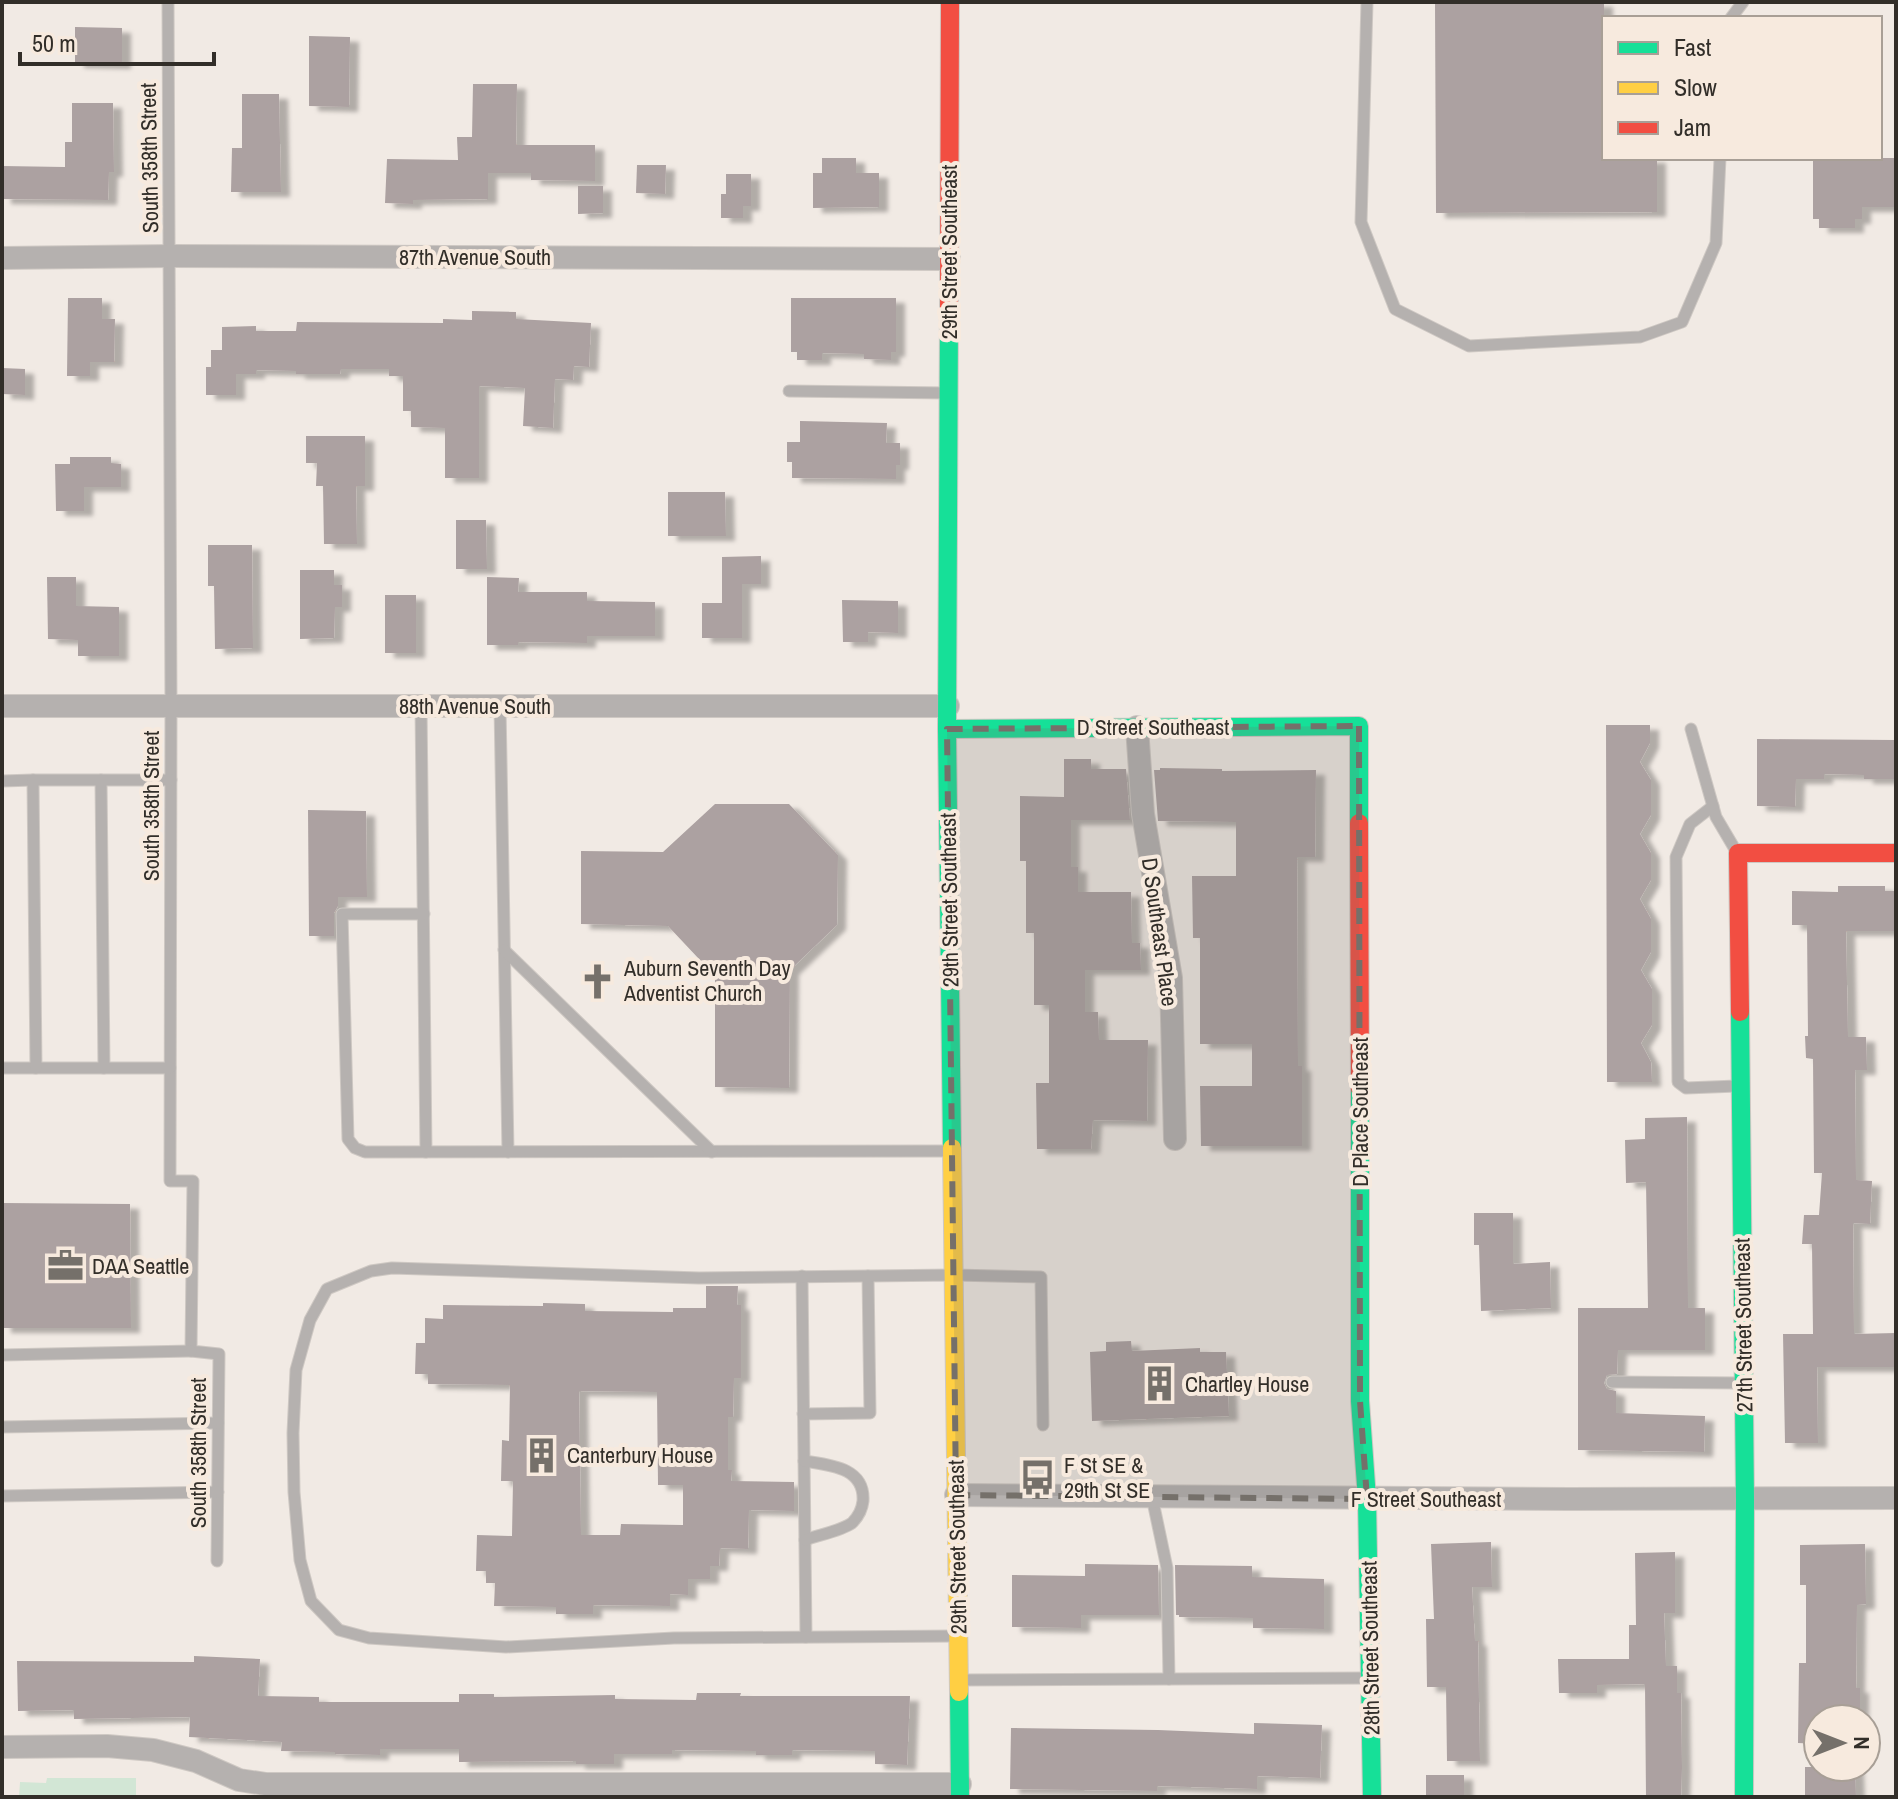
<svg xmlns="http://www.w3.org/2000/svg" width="1898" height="1799" font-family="'Archivo Narrow',sans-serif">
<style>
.green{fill:#d2e6d5}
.building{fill:#aca1a1;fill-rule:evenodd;filter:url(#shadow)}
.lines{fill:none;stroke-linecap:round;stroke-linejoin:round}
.lane-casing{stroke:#cec8c3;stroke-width:13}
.street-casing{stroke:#cec8c3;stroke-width:24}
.fast-casing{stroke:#cec8c3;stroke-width:20}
.slow-casing{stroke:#cec8c3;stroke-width:20}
.jam-casing{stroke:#cec8c3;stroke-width:20}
.lane{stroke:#b5b1af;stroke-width:11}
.street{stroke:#b5b1af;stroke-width:22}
.fast{stroke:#16e098;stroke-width:18}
.slow{stroke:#ffcf43;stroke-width:18}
.jam{stroke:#f24e42;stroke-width:18}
.marked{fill:#75706a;fill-opacity:0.2;stroke:#75706a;stroke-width:6;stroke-dasharray:16 10;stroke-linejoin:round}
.labels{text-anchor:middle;stroke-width:8;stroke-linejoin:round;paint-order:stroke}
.street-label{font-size:22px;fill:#322e29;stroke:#f7eade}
.poi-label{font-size:22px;fill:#322e29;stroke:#f7eade;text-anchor:start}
</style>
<defs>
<filter id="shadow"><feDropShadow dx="9" dy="5" stdDeviation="2" flood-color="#0004"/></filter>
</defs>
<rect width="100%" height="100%" fill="#f1eae4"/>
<!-- green -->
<path class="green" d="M47,1778h89v19h-117l1,-15 26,1z"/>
<!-- building -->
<g class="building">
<path d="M1435,2h169v156h53v54l-221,1z"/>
<path d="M75,27l47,1v36l-47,-1z"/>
<path d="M309,36l41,1 -1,70 -40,-1z"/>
<path d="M473,84h44l-1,61h79v36l-64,-1v-7h-43v26l-75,1v4l-28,-1 2,-44 71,1 -1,-23h15z"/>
<path d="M242,94h37l2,98h-50l1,-44h10z"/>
<path d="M72,103h41l1,69h-5l-1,28 -106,-1v-33l63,1v-25h7z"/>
<path d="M822,158h34v15h23v34l-66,1v-35h9z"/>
<path d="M1813,158h83v49h-34v12h-7v9h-36v-9h-6z"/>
<path d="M637,165h29l-1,29 -29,-1z"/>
<path d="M726,174h25v32h-8v12h-22v-24h5z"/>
<path d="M578,186h25v27l-25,1z"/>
<path d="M68,298h34v21h13l-1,43h-24v14h-23z"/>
<path d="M791,298h105v54h-5v8l-27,-1v-5l-42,-1v7h-25v-8h-6z"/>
<path d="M472,311l44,1v7l75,4 -2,44 -15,-1 -1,14 -18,-1 -2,49 -30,-2 2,-38 -46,-2v92h-34v-50l-34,-1v-16h-8v-35h-14v-7h-48l-1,5h-44v-3l-40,-1v4h-20v21h-30v-28h5v-17h11v-23l34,-1v5h40l1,-9 146,1v-4l29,1z"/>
<path d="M2,368l23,1v26l-23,-1z"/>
<path d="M800,421l87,2 -1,20h14v22h-4v14l-104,-1v-16h-5v-20h13z"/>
<path d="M306,436h59v50h-9l1,58h-33l-1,-58h-7l1,-23h-11z"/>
<path d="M70,457h41v6l10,1v23h-37v24h-28l-1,-47h15z"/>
<path d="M668,492h57l1,44h-58z"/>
<path d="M456,520h30l1,49h-31z"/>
<path d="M208,545h44l1,103 -38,1 -1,-63h-6z"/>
<path d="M761,556v28h-19v54h-40v-35h20v-46z"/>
<path d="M300,570h34v15h8v22h-7l-1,31 -34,1z"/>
<path d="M47,577h29v29l43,1v49h-41v-16l-30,-1z"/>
<path d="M487,577l32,1 -1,14h69v9l68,1v34h-68v7l-69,-1v3h-31z"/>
<rect x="385" y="595" width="31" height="58"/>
<path d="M842,600l56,1v32l-30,-1v10h-25z"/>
<path d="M1606,725h44v18l-10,19 11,18v35l-11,19 11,19v27l-11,19 11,20v33l-10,18 11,19v36l-11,18 10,19 1,20h-45z"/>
<path d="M1757,739l139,1v39h-32v-4l-40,-1v5h-28l-1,28 -38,-1z"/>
<path d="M1064,759h27v10h35l4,51h-59v47h7v25h53l1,51h8l1,27h-56v42h13l1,28h49l-1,81 -54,-1 -2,29h-54l-1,-66h13v-78h-15v-72h-8v-72h-6v-65l44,1z"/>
<path d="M1160,768l62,1v2l94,-1 -1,87h-18l1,209h4v80h-101l-1,-60h52v-42h-52v-106h-7l-1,-62h44v-54l-78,-1 -4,-51h6z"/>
<path d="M715,804h74l49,51 -1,70 -47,45 -1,118 -74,-1v-111l-47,-50 -87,-2v-73l82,1z"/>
<path d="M308,810l58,1 1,86h-29v9l-4,7v23h-25z"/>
<path d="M1838,886h47v5h11v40h-50l2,106h18l1,33h-12l1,110 16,1 -2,43 -17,-1 1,111 42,-1v34h-79l1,76h-33l-2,-109h30l-1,-90h-10l2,-29h15l3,-42h-8l-1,-114 -7,-1 -1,-22h3l-1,-111h-15v-34l46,1z"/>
<path d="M1687,1117l1,191h17v42h-87l-1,24 -10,1 -3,8 3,6 9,2v22l89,3 -1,36 -126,-2v-142h70l-2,-126 -20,1 -1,-43 20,-1v-21z"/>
<path d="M2,1203l128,1 1,124h-129z"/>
<path d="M1474,1213h39v51l37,-2 1,46 -70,3 -2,-66h-5z"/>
<path d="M706,1286h32l-1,19h4v73h-7l-1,39h-5v53h4l-1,11 63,1v29l-45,-1 -1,39 -28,-1 -1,18h-9v13h-22v16l-18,-1v12l-77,-1v9h-37v-7l-62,-1 1,-23h-9v-12h-10l1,-36 35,1 1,-55h-12l1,-41 7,1 1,-56 -82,-1v-10h-13l1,-31h9v-25l18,1v-14l100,1v-3l42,1v7l88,1v-4h33zM579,1391l78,1 1,93h25v40l-62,-1 -1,11h-39z"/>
<path d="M1131,1341l1,10 68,-3v4h26l3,64 -137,5 -2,-69 16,-1v-9z"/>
<path d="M1491,1542l1,45h-20l3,54h3l2,120h-33l-1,-74h-19l-1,-68h8l-3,-75z"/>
<path d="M1865,1544l1,60 -9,1 -1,83h4v31h-42v25l-20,-1 1,-80h7v-78h-6v-40z"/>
<path d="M1675,1552v61h-11l2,53h11v27h4l1,75 -1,29h-35l-1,-113 -48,1v8h-38l-1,-34h71v-34h7l-1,-72z"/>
<path d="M1085,1564l73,1 1,50h-78v13l-69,-1v-52l73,1z"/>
<path d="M1175,1565l77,1v11l72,2v50l-71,-1v-10l-74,-1v-2h-3z"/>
<path d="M194,1656l66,3 -2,37 61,1v5h140v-8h35v3l121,-2v4l81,1 1,-7h44l-1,3h170l-3,69 -32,-1v-13l-83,-1v5h-36v-4l-84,-1v4h-58v10h-38v-3l-117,1v-13h-79v6l-45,-1v-2l-54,-1 1,-9 -93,-5 1,-20 -116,2v-9l-56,1 -1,-50 177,1z"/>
<path d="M1254,1723l68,2 -2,53 -63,-2v13l-100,-3v5l-147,-2 1,-61 147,2 96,4z"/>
<path d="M1805,1767h50l1,30h-51z"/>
<rect x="1426" y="1775" width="38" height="22"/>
</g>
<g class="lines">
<defs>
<g id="lane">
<path d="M168,2l3,703 -1,476h23l-2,170 28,3 -2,207"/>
<path d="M1367,2l-6,220 34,87 74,37 171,-9 42,-15 34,-79 4,-85"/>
<path d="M1731,18l12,-16"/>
<path d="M789,391l159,2"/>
<path d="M421,706l5,446"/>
<path d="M500,706l8,446"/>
<path d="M1691,729l25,88 20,34"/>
<path d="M101,780l3,288"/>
<path d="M2,781l31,-1"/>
<path d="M1713,806l-23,18 -14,33 2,225 8,6 51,-2"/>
<path d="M424,914h-82l6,225 7,9 10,4 587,-1"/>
<path d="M504,950l208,202"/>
<path d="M2,1068h168"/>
<path d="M36,1068l-3,-288h138"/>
<path d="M802,1276l4,361"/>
<path d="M2,1355l189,-4"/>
<path d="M1612,1382l132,1"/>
<path d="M803,1414l67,-1 -2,-137"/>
<path d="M2,1427l216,-4"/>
<path d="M804,1461c25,4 61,6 59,40 -1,9 -5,16 -11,22 -11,8 -34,12 -47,17"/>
<path d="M2,1496l216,-4"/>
<path d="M1152,1497l15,71 2,111"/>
<path d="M958,1636l-284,2 -168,9 -137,-9 -30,-8 -28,-29 -11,-41 -6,-68 -1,-59 3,-63 14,-50 17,-31 44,-18 21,-3 307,10 255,-3 87,2 2,148"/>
<path d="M959,1680l411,-2"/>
</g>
<g id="street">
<path d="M2,258l168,-2 779,3"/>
<path d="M2,706h946"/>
<path d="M1137,727l6,87 28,164 4,161"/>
<path d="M956,1495l614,4 326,-1"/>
<path d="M2,1747l105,-1 46,4 43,11 43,19 27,4h694"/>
</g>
<g id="fast">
<path d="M949,311l-2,418 5,419"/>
<path d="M947,729l412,-3v97"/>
<path d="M1740,1012l5,488 -1,297"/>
<path d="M1360,1089v312l7,98 5,298"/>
<path d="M959,1692l1,105"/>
</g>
<path id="slow" d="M952,1148l7,544"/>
<g id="jam">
<path d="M949,311l1,-309"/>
<path d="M1359,823l1,266"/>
<path d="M1740,1012l-2,-159h158"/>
</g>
</defs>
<!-- lane casing -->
<use href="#lane" class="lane-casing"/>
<!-- street casing -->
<use href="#street" class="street-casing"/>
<!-- fast casing -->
<use href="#fast" class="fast-casing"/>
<!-- slow casing -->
<use href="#slow" class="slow-casing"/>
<!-- jam casing -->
<use href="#jam" class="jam-casing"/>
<!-- lane -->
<use href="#lane" class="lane"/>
<!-- street -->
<use href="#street" class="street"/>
<!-- fast -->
<use href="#fast" class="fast"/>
<!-- slow -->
<use href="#slow" class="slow"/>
<!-- jam -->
<use href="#jam" class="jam"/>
</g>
<!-- marked area -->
<path class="marked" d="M1359,726l1,675 7,98 -411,-4 -9,-766z"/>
<!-- icons -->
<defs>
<symbol id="church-bare" viewBox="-9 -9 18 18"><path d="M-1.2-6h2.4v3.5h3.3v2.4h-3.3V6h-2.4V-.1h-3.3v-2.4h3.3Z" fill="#75706a" stroke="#f7eade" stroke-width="2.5" paint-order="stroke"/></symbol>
<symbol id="office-bare" viewBox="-9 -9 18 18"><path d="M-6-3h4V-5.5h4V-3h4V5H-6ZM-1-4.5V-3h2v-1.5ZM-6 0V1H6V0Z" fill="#75706a" stroke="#f7eade" stroke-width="2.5" paint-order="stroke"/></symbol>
<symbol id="building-bare" viewBox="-9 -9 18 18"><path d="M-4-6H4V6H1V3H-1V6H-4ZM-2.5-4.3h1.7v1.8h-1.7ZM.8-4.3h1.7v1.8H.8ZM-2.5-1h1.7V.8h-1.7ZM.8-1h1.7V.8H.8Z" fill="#75706a" stroke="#f7eade" stroke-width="2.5" paint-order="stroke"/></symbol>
<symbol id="bus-bare" viewBox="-9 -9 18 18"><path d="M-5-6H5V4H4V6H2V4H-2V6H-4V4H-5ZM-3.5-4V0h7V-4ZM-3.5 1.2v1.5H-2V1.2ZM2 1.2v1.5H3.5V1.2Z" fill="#75706a" stroke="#f7eade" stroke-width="2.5" paint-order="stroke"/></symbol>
</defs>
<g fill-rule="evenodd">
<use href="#church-bare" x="572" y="956" width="51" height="51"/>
<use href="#office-bare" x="40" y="1240" width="51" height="51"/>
<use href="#building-bare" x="1134" y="1358" width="51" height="51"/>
<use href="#building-bare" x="516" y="1430" width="51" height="51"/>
<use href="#bus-bare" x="1012" y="1452" width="51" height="51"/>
</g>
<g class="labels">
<!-- street labels -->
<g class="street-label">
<text transform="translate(149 158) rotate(-91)" y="8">South 358th Street</text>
<text transform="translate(949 252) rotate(-90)" y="8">29th Street Southeast</text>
<text x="475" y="265">87th Avenue South</text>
<text x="475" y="714">88th Avenue South</text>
<text x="1153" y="735">D Street Southeast</text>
<text transform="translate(151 806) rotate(-90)" y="8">South 358th Street</text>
<text transform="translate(949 900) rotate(-91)" y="8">29th Street Southeast</text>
<text transform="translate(1160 932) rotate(82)" y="8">D Southeast Place</text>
<text transform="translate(1360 1112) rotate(-90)" y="8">D Place Southeast</text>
<text transform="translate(1743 1325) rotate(-91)" y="8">27th Street Southeast</text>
<text transform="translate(198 1453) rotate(-90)" y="8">South 358th Street</text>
<text x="1426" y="1507">F Street Southeast</text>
<text transform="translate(957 1547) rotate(-91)" y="8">29th Street Southeast</text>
<text transform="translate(1370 1648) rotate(-91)" y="8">28th Street Southeast</text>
</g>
<!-- poi labels -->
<g class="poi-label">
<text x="624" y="976">Auburn Seventh Day<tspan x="624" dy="25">Adventist Church</tspan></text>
<text x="92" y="1274">DAA Seattle</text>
<text x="1185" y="1392">Chartley House</text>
<text x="567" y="1463">Canterbury House</text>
<text x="1064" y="1473">F St SE &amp;<tspan x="1064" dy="25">29th St SE</tspan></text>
</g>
</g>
<!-- border -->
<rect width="1898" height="1799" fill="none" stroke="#322e29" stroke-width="8"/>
<!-- legend -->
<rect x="1602" y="16" width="280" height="144" fill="#f7eade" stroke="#a89f96" stroke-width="2"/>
<rect x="1618" y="42" width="40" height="12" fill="#16e098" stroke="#a89f96" stroke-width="2"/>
<text x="1674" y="56" font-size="24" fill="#322e29">Fast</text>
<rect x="1618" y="82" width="40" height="12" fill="#ffcf43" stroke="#a89f96" stroke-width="2"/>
<text x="1674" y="96" font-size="24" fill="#322e29">Slow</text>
<rect x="1618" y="122" width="40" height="12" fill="#f24e42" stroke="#a89f96" stroke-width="2"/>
<text x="1674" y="136" font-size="24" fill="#322e29">Jam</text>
<!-- north arrow -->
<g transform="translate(1842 1743) rotate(90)"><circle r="38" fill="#f7eade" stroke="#a89f96" stroke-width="2"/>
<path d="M0-6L14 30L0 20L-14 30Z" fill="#75706a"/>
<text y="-12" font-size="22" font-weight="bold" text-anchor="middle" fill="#322e29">N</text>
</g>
<!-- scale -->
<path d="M20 52v12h194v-12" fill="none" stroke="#322e29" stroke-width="4"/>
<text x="32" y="52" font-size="24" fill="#322e29" stroke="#f7eade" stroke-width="6" paint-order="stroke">50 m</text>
</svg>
